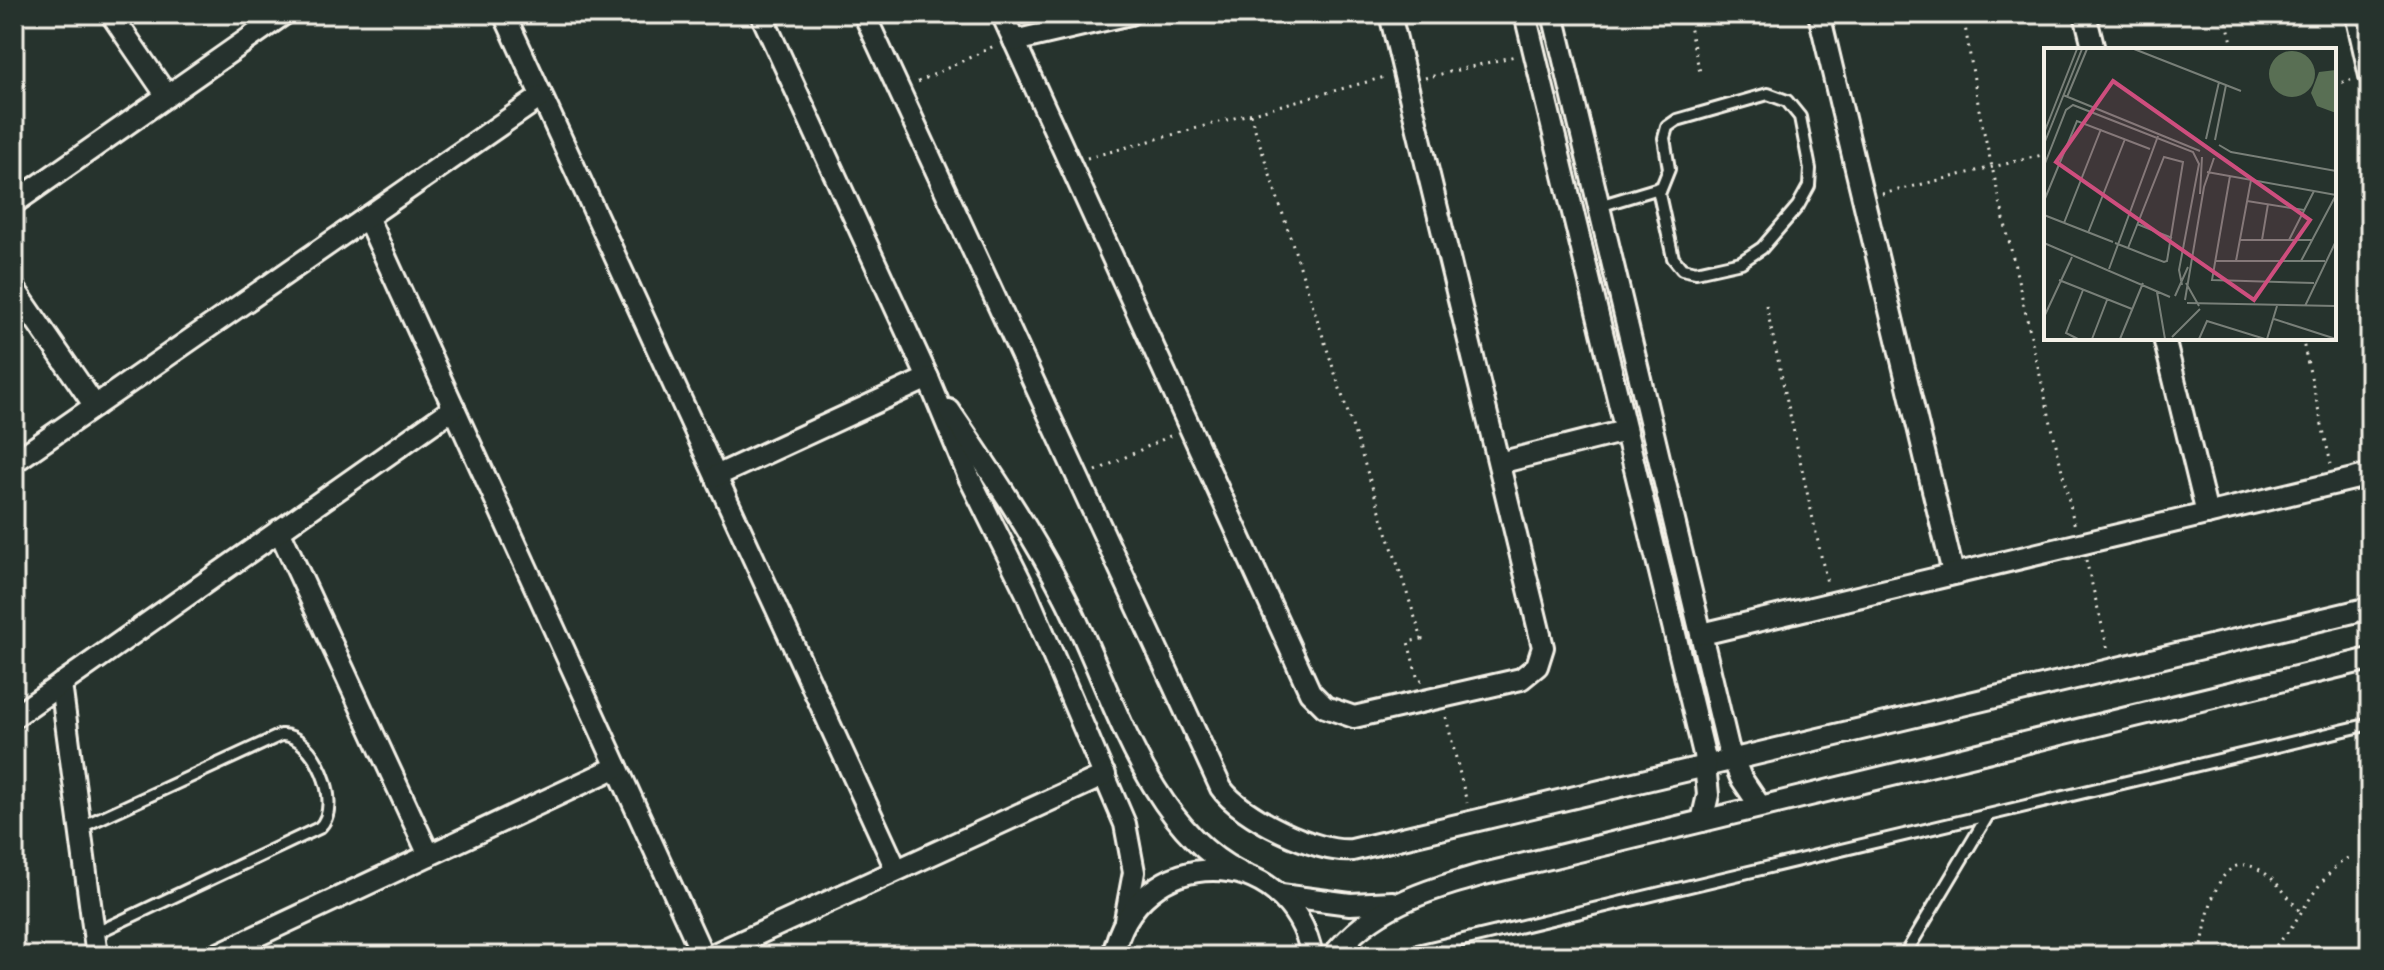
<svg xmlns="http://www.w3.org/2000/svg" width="2384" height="970" font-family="'Shantell Sans',sans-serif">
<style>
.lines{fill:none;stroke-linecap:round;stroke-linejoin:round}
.lane-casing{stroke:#f4f1e8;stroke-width:16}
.street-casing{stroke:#f4f1e8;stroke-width:26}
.path{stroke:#f4f1e8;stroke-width:3;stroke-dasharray:2 6;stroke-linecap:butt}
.lane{stroke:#26332d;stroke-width:10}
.street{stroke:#26332d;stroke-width:20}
.inset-road{fill:none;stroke:#787f78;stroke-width:2}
.view{fill:#ce4e7e;fill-opacity:0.15;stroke:#ce4e7e;stroke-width:4}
.inset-edge{fill:none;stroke:#f4f1e8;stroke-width:4}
</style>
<rect width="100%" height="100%" fill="#26332d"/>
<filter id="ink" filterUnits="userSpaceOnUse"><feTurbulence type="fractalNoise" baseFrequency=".0125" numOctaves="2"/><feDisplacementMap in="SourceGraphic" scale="16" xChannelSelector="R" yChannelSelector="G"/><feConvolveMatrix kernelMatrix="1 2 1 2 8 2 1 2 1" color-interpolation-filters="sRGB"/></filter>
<g filter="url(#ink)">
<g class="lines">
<defs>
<g id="lane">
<path d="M1768,94l19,7 13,16 10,52 -1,17 -11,20 -36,42 -21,14 -45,10 -14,-3 -9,-11 -14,-64 10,-25 -5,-31 3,-11 10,-7z"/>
<path d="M1599,206l60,-18"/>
<path d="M79,828l202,-93c32,-2 64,70 38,93l-225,106"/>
<path d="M1396,956l974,-232"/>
<path d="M1904,956l84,-141"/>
</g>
<g id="street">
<path d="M111,14l56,82"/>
<path d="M504,14l392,855"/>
<path d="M761,14l167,364 41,99 57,115 99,232 9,48 -9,48"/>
<path d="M864,14l357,774c19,28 96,66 131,62l1018,-242"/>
<path d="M1002,14l308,678 15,15 29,10 167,-38 16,-13 6,-19 -153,-633"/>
<path d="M1525,14l179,740 4,41 -6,26"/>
<path d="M1553,14l175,733 13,31 19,28"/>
<path d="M1819,14l134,559"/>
<path d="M2085,14l9,36"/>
<path d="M2356,14l14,62"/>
<path d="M1014,41l116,-27"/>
<path d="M14,203l270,-189"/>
<path d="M367,217l336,739"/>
<path d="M14,288l81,118"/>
<path d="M2164,338l43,176"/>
<path d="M949,410c41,60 82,121 115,185 47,90 80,229 175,277"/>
<path d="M14,462l528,-366"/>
<path d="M1499,463l126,-32"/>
<path d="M716,476l212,-98"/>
<path d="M279,530l150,325"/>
<path d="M1702,634l668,-159"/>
<path d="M61,684l36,272"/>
<path d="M14,717l440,-309"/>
<path d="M1281,895l69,9 43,-2"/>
<path d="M214,956l403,-189"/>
<path d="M710,956l395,-181"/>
<path d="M1113,956c23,-114 177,-115 199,0"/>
<path d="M1333,956c39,-50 92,-65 151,-82l886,-215"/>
</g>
</defs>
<!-- lane casing -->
<use href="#lane" class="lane-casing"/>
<!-- street casing -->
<use href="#street" class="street-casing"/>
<!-- path -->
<g class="path">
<path d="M1686,14l14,58"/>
<path d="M1963,14l17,101 95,412"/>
<path d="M2225,14l9,36"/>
<path d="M1425,78l90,-22"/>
<path d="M918,82l76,-36"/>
<path d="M2334,84l17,-4"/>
<path d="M1250,114l172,525 -14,3 10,38h4"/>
<path d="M1087,158l298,-81"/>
<path d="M1882,194l164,-40"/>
<path d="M1766,305l61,278"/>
<path d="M2302,338l29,126"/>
<path d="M1096,471l76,-36"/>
<path d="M2086,560l22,90"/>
<path d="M1446,717l21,86"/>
<path d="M2201,953c4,-25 13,-107 57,-84 18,9 31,30 44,45"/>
<path d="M2191,956l46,-8 15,8"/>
<path d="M2264,956c38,-28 47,-79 89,-101"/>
</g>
<!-- lane -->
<use href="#lane" class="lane"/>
<!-- street -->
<use href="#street" class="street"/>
</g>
</g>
<!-- overview -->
<g transform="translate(2044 48)">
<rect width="292" height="292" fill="#26332d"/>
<path d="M225 26a23 23 0 1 1 46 0a23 23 0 1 1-46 0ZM292,22v43l-19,-7 -6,-13 8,-21z" fill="#596f54"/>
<path class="inset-road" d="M90,1l107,42M19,47l137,56M23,49l20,-48M0,85l33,-84M162,91l13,-57M171,92l11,-55M0,96l38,-95M175,97l12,7 105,19M0,118l22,-56 7,-5 120,47 6,12 -20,106 3,15M163,124l129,23M186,128l-18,104 102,3M156,146l2,-37M0,153l33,-80 73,28M203,153l57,9M0,167l69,27M20,175l37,-94M93,176l35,14M44,185l37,-94M196,192h72M218,192l6,-36M245,192l25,-49M0,195l126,54M71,195l13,5 20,8 16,6 3,-1 16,-99 -19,-5 -36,91M171,213h110M192,213l15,-81M257,213l35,-66M65,221l49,-133M15,232l73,29M142,235l13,23M113,244l8,47M131,248l13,-29M141,252l19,-113 10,-29M143,255l149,3M261,258l31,-65M0,269l28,-60M230,271l62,20M128,289l28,-28M34,291l-12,-6 17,-43M48,291l15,-39M76,291l23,-56M155,291l8,-18 58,18M223,291l10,-33"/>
<path class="view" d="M69,33l197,139 -56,80 -198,-138z"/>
<rect width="292" height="292" class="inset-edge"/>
</g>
<!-- margin -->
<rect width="2384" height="970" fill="none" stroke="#26332d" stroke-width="48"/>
<rect x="24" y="24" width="2336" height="922" fill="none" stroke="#f4f1e8" stroke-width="3" filter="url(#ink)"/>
</svg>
